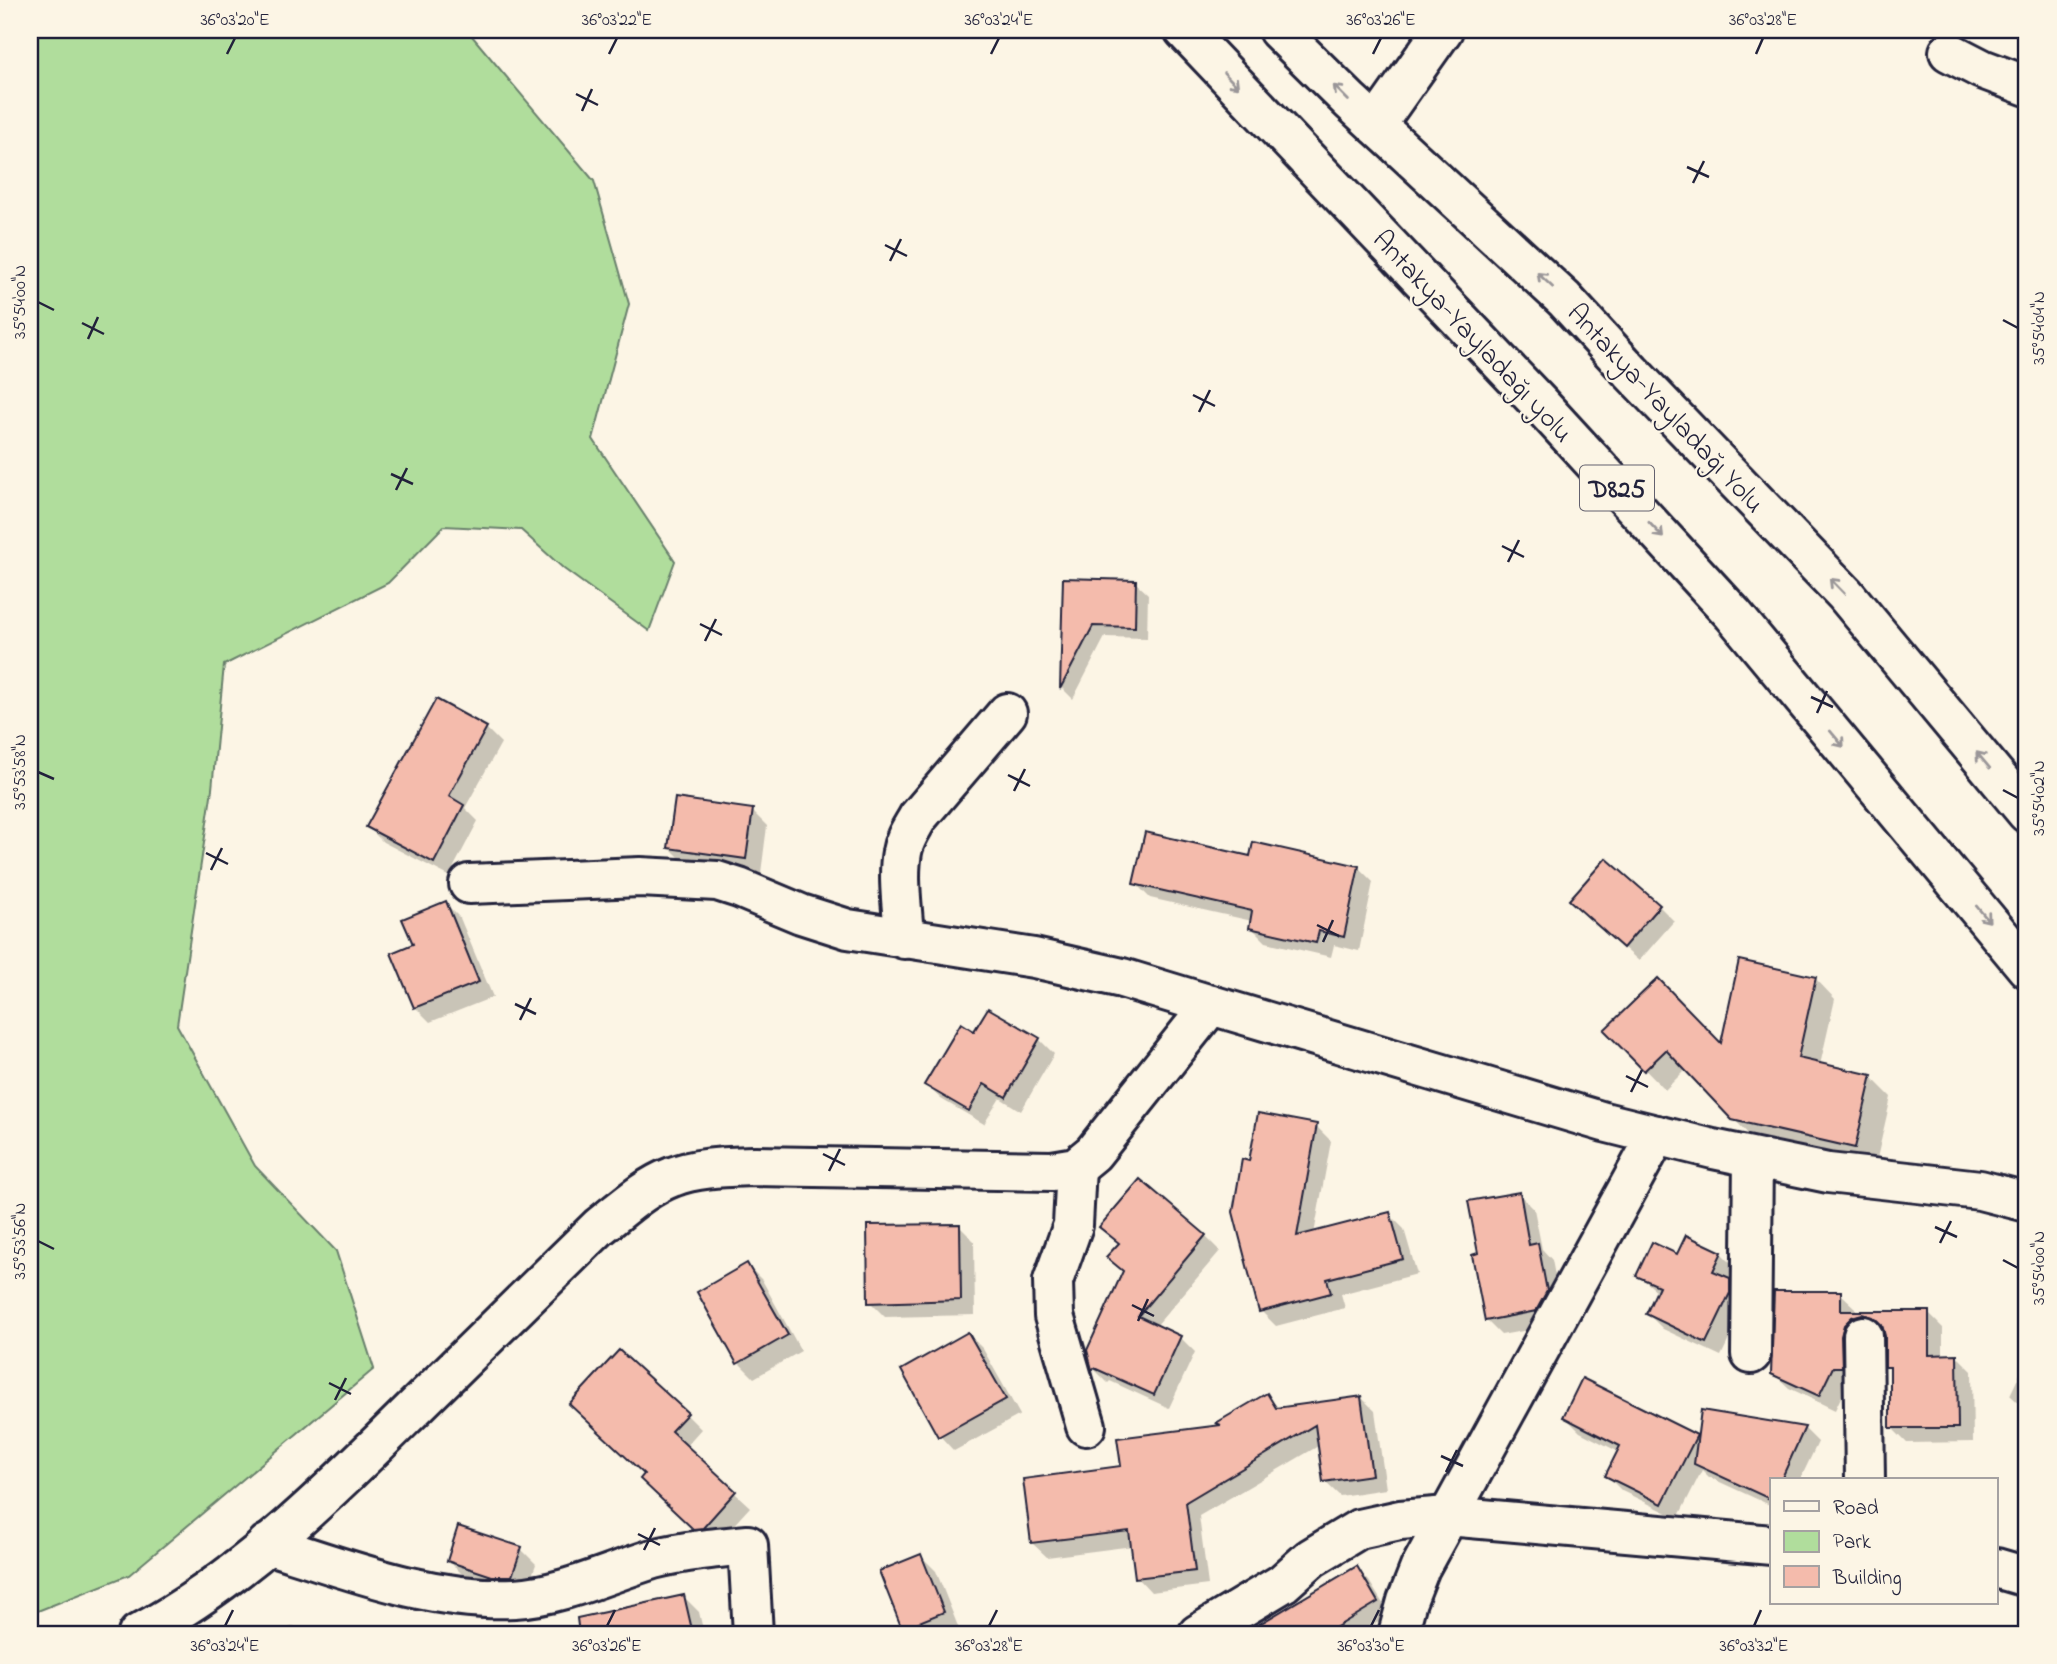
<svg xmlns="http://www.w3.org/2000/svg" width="2057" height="1664" font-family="'Indie Flower',sans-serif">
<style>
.green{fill:#b0dd9c;stroke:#69806c;stroke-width:2}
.shadow{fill:#0003}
.building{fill:#f4bbac;stroke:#22223b;stroke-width:2}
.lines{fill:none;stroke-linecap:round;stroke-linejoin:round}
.minor-casing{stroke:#22223b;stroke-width:44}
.highway-casing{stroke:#22223b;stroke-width:44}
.minor{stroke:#fcf5e5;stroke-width:38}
.highway{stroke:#fcf5e5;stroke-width:38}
.oneway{stroke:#9a9698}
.ticks{fill:none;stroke:#22223b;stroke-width:2.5}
.labels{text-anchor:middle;stroke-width:5;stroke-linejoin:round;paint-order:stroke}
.shield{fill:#fcf5e5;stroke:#63616e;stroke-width:2}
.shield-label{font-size:26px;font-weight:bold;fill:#22223b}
.street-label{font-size:28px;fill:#22223b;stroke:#fcf5e5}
.neatline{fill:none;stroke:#22223b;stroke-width:2.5}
.ticks-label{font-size:18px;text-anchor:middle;fill:#22223b}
</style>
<rect width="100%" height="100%" fill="#fcf5e5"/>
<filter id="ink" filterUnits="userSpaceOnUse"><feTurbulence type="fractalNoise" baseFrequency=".0143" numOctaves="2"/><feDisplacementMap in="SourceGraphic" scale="14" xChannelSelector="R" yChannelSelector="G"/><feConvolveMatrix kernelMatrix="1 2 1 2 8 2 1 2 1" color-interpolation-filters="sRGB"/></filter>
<g filter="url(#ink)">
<!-- green -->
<path class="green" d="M30,30h437l127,151 35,123 -36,135 82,122 -26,70 -85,-62 -43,-39 -77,-4 -56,57 -164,82 -12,124 -35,236 78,141 81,85 38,118 -245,206 -99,39z"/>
<!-- shadow -->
<g class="shadow">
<path d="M1065,580l70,2 13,12 -1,44 -42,-1 -32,62 -11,-11z"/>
<path d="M486,728l15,15 -36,65 13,13 -29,55 -66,-34 -15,-15z"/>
<path d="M752,811l15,15 -6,47 -76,-10 -15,-15z"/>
<path d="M1252,858l106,9 15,15 -14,69 -25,-6 -3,12 -65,-15 -15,-15 1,-6 -102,-23 -15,-15z"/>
<path d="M445,903l15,15 33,79 -63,25 -15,-15v-62z"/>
<path d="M1659,906l15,15 -35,40 -53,-46z"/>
<path d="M1815,978l20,21 -15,66 51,12 20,20 -16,70 -121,-27 -68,-71 -21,21 -59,-60 116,16z"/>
<path d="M974,1034l65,5 15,15 -33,57 -21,-13 -16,26 -43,-25 -15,-14z"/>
<path d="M1316,1126l15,15 -17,93 75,-20 15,15 13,45 -76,20 4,14 -69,18 -15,-15z"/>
<path d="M1519,1194l15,15 8,40 10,11 9,47 -11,19 -49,9 -15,-15 -6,-65z"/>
<path d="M959,1226l15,15 1,74 -90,2 -15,-15z"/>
<path d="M1102,1227l103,9 15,15 -64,75 24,11 15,15 -26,56 -59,-27 -2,2 -14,-14 -6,-19 36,-77 -15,-16 11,-13z"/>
<path d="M1721,1253l15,15 -6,13 14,14v13l-23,48 -58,-27 -15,-15 10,-22 -20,-17 40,-19z"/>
<path d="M747,1265l15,15 39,71 -47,27 -15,-15z"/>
<path d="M1840,1293l16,15v5h72l15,15v28h14l15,15 1,71 -66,1 -15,-15v-57l-5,-5 -2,-36 -7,-2 -30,54 -13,28 -46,-22 -16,-15z"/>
<path d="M968,1334l15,15 37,66 -66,36 -14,-15 -37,-65z"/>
<path d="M2027,1359v52l-17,-16z"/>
<path d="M1266,1395l14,14 82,-11 13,13 11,78 -46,7 -15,-14 -5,-37 -121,71 9,69 -57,7 -14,-15 -4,-31 -86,11 -15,-14 91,-75 99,-41 -4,-4z"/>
<path d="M1702,1412l103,17 13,13 -18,38h-28v26l-63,-29 -7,-7 -24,48 -56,-27 -15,-15 12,-24 -39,-20 -15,-15 131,19 3,3z"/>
<path d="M687,1415l14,14 -16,18 65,60 -32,35 -8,1 -53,-49 -11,-19 -60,-56z"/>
<path d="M521,1549l15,15 -9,26h-19l-44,-14 -15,-15z"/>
<path d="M921,1556l15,15 25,63h-56l-24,-62z"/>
<path d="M1357,1568l12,13 21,34 -32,19h-90l-6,-10 38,-25 2,2z"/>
<path d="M684,1597l15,15 5,22h-90l-5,-21z"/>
<path d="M1441,1624l28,10h-31z"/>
<path d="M294,1626l8,8h-32z"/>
<path d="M1571,1628l12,6h-15z"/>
</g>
<!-- building -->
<g class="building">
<path d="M1063,578l73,2 -1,47 -42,-1 -33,63z"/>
<path d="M436,699l51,28 -38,69 15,9 -30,58 -68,-36z"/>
<path d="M675,798l78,11 -7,50 -78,-11z"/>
<path d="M1145,832l105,24 3,-14 106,24 -15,71 -25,-6 -3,12 -67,-15 3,-17 -119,-27z"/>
<path d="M1606,858l54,47 -37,43 -54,-48z"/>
<path d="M446,901l33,81 -65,26 -23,-55 22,-9 -11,-25z"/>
<path d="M1739,960l77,17 -18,81 74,17 -17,73 -123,-28 -66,-70 -22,21 -40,-41 54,-52 63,65z"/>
<path d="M988,1008l52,30 -34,59 -22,-13 -15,27 -45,-26 37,-62 13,8z"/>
<path d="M1258,1113l59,11 -20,112 93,-24 13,47 -76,20 4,14 -72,19 -26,-100 9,-53 7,2z"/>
<path d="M1140,1179l66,56 -68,81 43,20 -27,59 -60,-27 -2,2 -5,-20 36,-79 -17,-14 13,-14 -20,-16z"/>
<path d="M1520,1192l9,53 9,-2 9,48 -11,20 -51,10 -13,-66 6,-2 -10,-52z"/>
<path d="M960,1224l1,76 -93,3 -1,-78z"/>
<path d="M1686,1235l36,17 -9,19 17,7v15l-24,50 -60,-29 13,-28 -23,-10 16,-34 25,12z"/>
<path d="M747,1263l41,72 -51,29 -40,-72z"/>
<path d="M1774,1291h67v20h88v44l28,-1 1,74h-68v-61h-5v-31l-3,-11 -9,-8 -11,-3 -10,3 -8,8 -3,11 1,31h-9l-14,29 -48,-22z"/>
<path d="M968,1332l38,67 -68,38 -37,-67z"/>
<path d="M619,1350l69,63 -17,18 65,60 -33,37 -10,1 -53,-50 4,-5 -75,-70z"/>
<path d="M1582,1378l115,57 -35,69 -57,-28 15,-30 -57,-29z"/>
<path d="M1267,1393l9,15 87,-12 -2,1 11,78 -49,7 -8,-57 -129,77 9,69 -60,7 -6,-47 -98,12 -8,-64 98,-13 -4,-28 104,-13 -5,-2z"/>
<path d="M1701,1410l104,17 -24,53h-9v20l-78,-36z"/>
<path d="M458,1526l64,21 -10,29h-20l-45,-15z"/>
<path d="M921,1554l23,58 -42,17 -23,-58z"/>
<path d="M1357,1566l21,36 -53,32h-82z"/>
<path d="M684,1595l9,39h-114l-2,-16z"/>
</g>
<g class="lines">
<defs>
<g id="minor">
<path d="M1949,52l33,17 45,17"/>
<path d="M1376,125l67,-95"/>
<path d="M469,884l171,-7 77,4 22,7 62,26 47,15 186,29 88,20 89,27"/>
<path d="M904,939c-1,-28 -7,-60 -2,-87 2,-13 10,-24 16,-35l89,-104"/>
<path d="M1076,1167l-3,58 -20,56 1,35 32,110"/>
<path d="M1863,1336l2,144"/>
<path d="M1751,1354l2,-196"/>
<path d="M267,1544c80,25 163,58 248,54 48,-3 93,-25 138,-39 31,-8 63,-11 95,-14l5,89"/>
<path d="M1996,1568l31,9"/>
<path d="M138,1634c102,-54 186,-137 267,-217 65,-63 129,-127 194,-190 22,-17 46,-40 73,-50 25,-10 54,-10 82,-11l298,5 24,-4 17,-14 118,-148 393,117 109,27 115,24 152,17 47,12"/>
<path d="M1198,1634l85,-51 28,-25 48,-29 41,-9 48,-4 324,29"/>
<path d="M1398,1634l9,-33 13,-33 237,-433"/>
</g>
<g id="highway">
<path d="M1184,30l356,374 193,210 294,354"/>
<path d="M1278,30l72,71 214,198 67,73 214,222 182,219"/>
</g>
</defs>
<!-- minor casing -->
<use href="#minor" class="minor-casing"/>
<!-- highway casing -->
<use href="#highway" class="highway-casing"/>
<!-- minor -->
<use href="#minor" class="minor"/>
<!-- highway -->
<use href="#highway" class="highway"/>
</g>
<!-- one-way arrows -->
<defs><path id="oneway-shaft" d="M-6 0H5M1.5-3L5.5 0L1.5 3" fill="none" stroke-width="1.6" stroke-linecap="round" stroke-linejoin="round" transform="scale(1.75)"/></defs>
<g class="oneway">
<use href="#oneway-shaft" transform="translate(1231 80) rotate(46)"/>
<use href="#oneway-shaft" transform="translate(1341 93) rotate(-135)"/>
<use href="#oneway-shaft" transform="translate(1545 280) rotate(-137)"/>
<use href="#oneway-shaft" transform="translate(1656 530) rotate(47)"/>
<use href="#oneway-shaft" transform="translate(1837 586) rotate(-134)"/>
<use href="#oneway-shaft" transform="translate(1837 739) rotate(50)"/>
<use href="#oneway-shaft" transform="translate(1983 760) rotate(-130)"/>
<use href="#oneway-shaft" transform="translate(1983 914) rotate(50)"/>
</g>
</g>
<!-- ticks -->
<path class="ticks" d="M227,54l8,-16M609,54l8,-16M991,54l8,-16M1373,54l8,-16M1756,54l7,-16M576,94l22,11M582,111l10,-22M1687,167l22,10M1693,183l11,-22M885,245l22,11M890,261l11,-22M38,302l16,8M2003,320l15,8M82,323l22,11M88,339l10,-22M1193,395l22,11M1199,412l11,-22M391,474l22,10M396,490l11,-22M1502,546l22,11M1508,562l11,-22M700,624l22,11M705,641l11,-22M1811,697l22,10M1817,713l10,-22M38,772l16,7M1008,775l22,11M2003,790l15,8M1014,791l11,-22M206,853l22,11M211,870l11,-22M1317,925l22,11M1323,942l10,-22M515,1004l21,10M520,1020l11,-22M1626,1076l22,11M1631,1092l11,-22M823,1154l22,11M829,1171l11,-22M1935,1227l22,10M38,1241l16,8M1940,1243l11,-22M2003,1260l15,8M1132,1305l22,11M1138,1321l10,-22M329,1383l22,11M335,1400l11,-22M1441,1456l22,10M1446,1472l11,-22M638,1534l22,11M644,1550l11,-22M225,1626l8,-16M607,1626l8,-16M989,1626l8,-16M1371,1626l8,-16M1754,1626l7,-16"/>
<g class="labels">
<!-- shield labels -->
<rect class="shield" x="1580" y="465.5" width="74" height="45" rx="5"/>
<g class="shield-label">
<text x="1617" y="497">D825</text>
</g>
<!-- street labels -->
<g class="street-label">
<text transform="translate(1474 335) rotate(47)" y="10">Antakya-Yayladağı yolu</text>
<text transform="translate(1667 407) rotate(47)" y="10">Antakya-Yayladağı Yolu</text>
</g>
</g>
<!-- margin -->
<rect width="2057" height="1664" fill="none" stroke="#fcf5e5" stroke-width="77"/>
<!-- legend -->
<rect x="1770" y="1478" width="228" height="126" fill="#fcf5e5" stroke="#a5a1a1" stroke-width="2"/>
<rect x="1784" y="1501" width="35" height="10" fill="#fcf5e5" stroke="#a5a1a1" stroke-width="2"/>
<text x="1833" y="1514" font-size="21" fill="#22223b">Road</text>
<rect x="1784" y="1531" width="35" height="21" fill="#b0dd9c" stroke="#a5a1a1" stroke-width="2"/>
<text x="1833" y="1548" font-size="21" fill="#22223b">Park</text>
<rect x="1784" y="1566" width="35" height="21" fill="#f4bbac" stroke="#a5a1a1" stroke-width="2"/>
<text x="1833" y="1584" font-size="21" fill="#22223b">Building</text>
<rect x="38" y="38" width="1980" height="1588" class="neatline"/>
<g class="ticks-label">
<text x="235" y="25">36°03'20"E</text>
<text x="617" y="25">36°03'22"E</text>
<text x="999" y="25">36°03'24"E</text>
<text x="1381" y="25">36°03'26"E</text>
<text x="1763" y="25">36°03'28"E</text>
<text transform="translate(19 302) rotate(-90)" y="6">35°54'00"N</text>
<text transform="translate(2038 328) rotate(-90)" y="6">35°54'04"N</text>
<text transform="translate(19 772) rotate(-90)" y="6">35°53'58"N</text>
<text transform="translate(2038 798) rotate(-90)" y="6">35°54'02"N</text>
<text transform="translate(19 1241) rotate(-90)" y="6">35°53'56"N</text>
<text transform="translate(2038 1268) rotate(-90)" y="6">35°54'00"N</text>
<text x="225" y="1651">36°03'24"E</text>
<text x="607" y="1651">36°03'26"E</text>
<text x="989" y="1651">36°03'28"E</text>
<text x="1371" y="1651">36°03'30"E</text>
<text x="1754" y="1651">36°03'32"E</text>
</g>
</svg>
